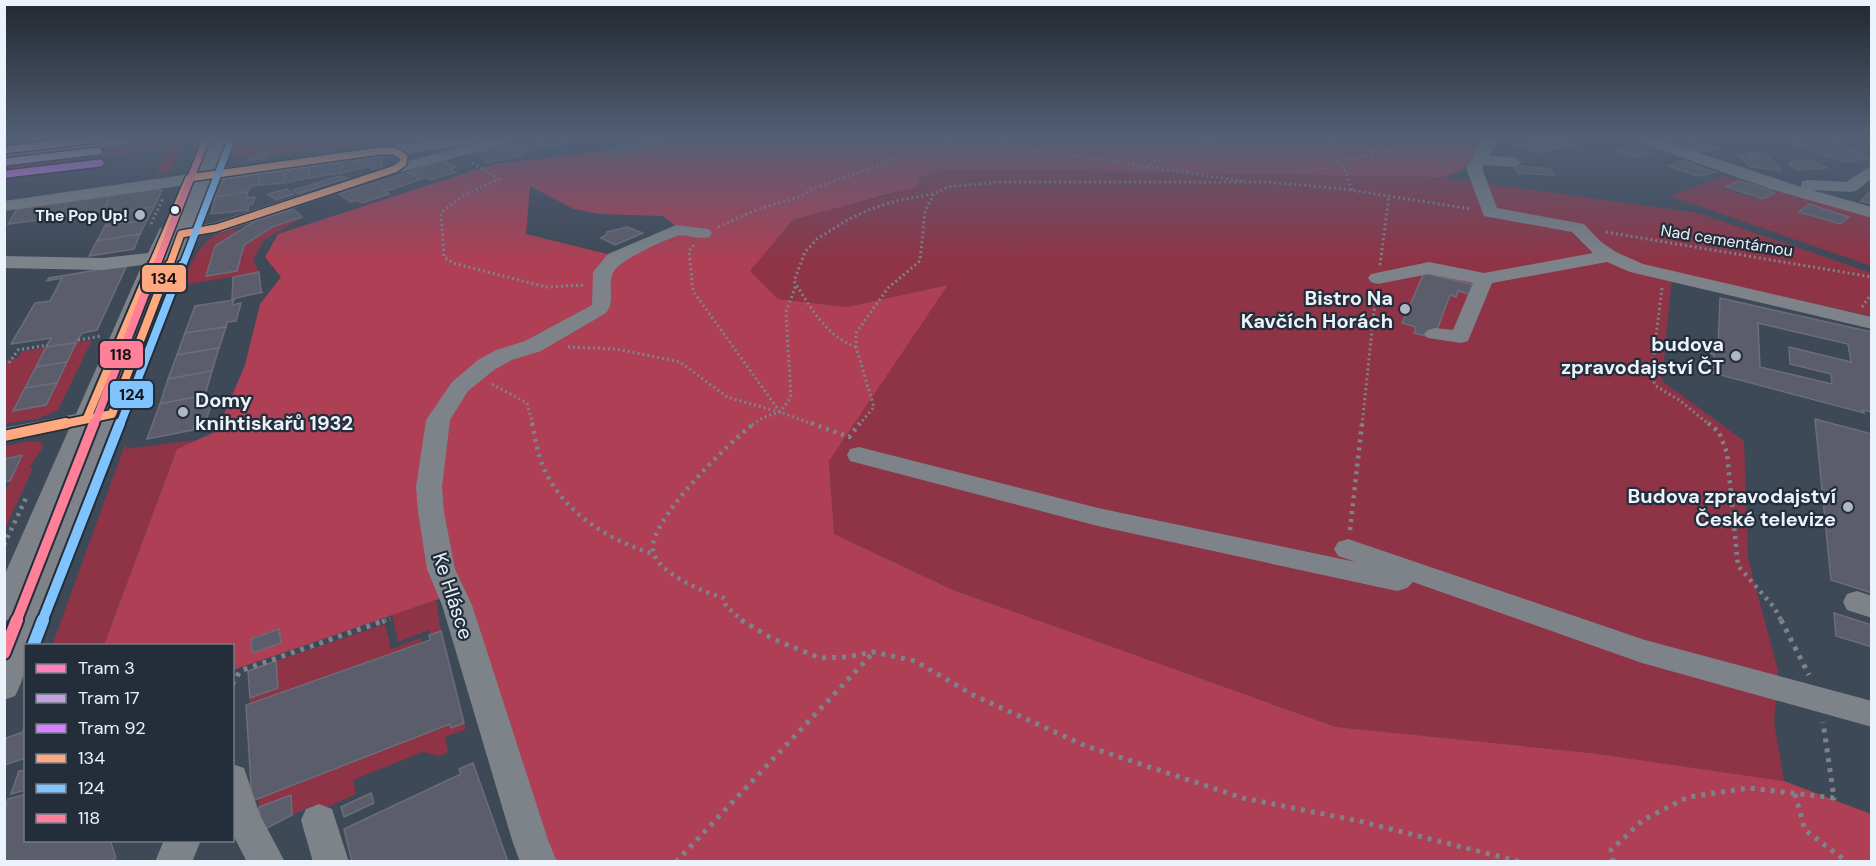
<svg xmlns="http://www.w3.org/2000/svg" width="1876" height="866" font-family="'DM Sans',sans-serif">
<style>
.built{fill:#39526f}
.green{fill:#8f3447;fill-rule:evenodd}
.forest{fill:#ae3f55;fill-rule:evenodd}
.building{fill:#5c5d6a;stroke:#6c6d7a;stroke-width:1.5;fill-rule:evenodd}
.lines{fill:none;stroke-linecap:round;stroke-linejoin:round}
.path-far2{stroke:#7d838a;stroke-width:3;stroke-dasharray:2 3;stroke-linecap:butt}
.path-far1{stroke:#7d838a;stroke-width:4.5;stroke-dasharray:3 5;stroke-linecap:butt}
.path{stroke:#7d838a;stroke-width:5;stroke-dasharray:4 6;stroke-linecap:butt}
.minor{fill:#7e8389;fill-rule:evenodd}
.major{fill:#7c848e;fill-rule:evenodd}
.bus-1-far2-casing{stroke:#242e3a;stroke-width:10}
.bus-1-far1-casing{stroke:#242e3a;stroke-width:12}
.bus-1-casing{stroke:#242e3a;stroke-width:14}
.bus-2-far3-casing{stroke:#242e3a;stroke-width:10}
.bus-2-far2-casing{stroke:#242e3a;stroke-width:12}
.bus-2-far1-casing{stroke:#242e3a;stroke-width:14}
.bus-2-casing{stroke:#242e3a;stroke-width:16}
.bus-3-far3-casing{stroke:#242e3a;stroke-width:10}
.bus-3-far2-casing{stroke:#242e3a;stroke-width:12}
.bus-3-far1-casing{stroke:#242e3a;stroke-width:14}
.bus-3-casing{stroke:#242e3a;stroke-width:16}
.bus-1-far2{stroke:#ffa980;stroke-width:7}
.bus-1-far1{stroke:#ffa980;stroke-width:8}
.bus-1{stroke:#ffa980;stroke-width:10}
.bus-2-far3{stroke:#80c4ff;stroke-width:7}
.bus-2-far2{stroke:#80c4ff;stroke-width:8}
.bus-2-far1{stroke:#80c4ff;stroke-width:10}
.bus-2{stroke:#80c4ff;stroke-width:12}
.bus-3-far3{stroke:#ff8098;stroke-width:7}
.bus-3-far2{stroke:#ff8098;stroke-width:8}
.bus-3-far1{stroke:#ff8098;stroke-width:10}
.bus-3{stroke:#ff8098;stroke-width:12}
.tram-1-casing{stroke:#242e3a;stroke-width:10}
.tram-2-casing{stroke:#242e3a;stroke-width:10}
.tram-3-casing{stroke:#242e3a;stroke-width:10}
.tram-1{stroke:#ff80bd;stroke-width:7}
.tram-2{stroke:#c2a2dc;stroke-width:7}
.tram-3{stroke:#d880ff;stroke-width:7}
.bus-dot{fill:#eaf2fc;stroke:#242e3a;stroke-width:2}
.poi-dot{fill:#aeb7c3;stroke:#242e3a;stroke-width:2}
.labels{text-anchor:middle;stroke-width:4.5;stroke-linejoin:round;paint-order:stroke}
.far-poi-label{font-size:16px;font-weight:bold;fill:#eaf2fc;stroke:#242e3a;text-anchor:end}
.far-street-label{font-size:16px;fill:#eaf2fc;stroke:#242e3a}
.poi-label{font-size:20px;font-weight:bold;fill:#eaf2fc;stroke:#242e3a;text-anchor:end}
.street-label{font-size:20px;fill:#eaf2fc;stroke:#242e3a}
.line-badge{stroke:#242e3a;stroke-width:2}
.pale-badge-label{font-size:16px;text-anchor:middle;font-weight:bold;fill:#111}
</style>
<rect width="100%" height="100%" fill="#3e4958"/>
<!-- built -->
<path class="built" d="M617,139h62l-71,16 -4,-4 -14,2 -3,-6 31,-6z"/>
<!-- green -->
<g class="green">
<path d="M237,139h159l-98,14v-3l-32,7 1,-4 -35,5z"/>
<path d="M178,141l6,1 -14,30 -165,23 151,-21 11,-26 -162,21v-8z"/>
<path d="M949,169l491,8 258,36 173,60v43l-199,-42 -10,107 82,60 4,117 30,113 -4,51 10,59 -193,-28 -255,-26 -383,-137 -119,-56 -5,-73 119,-176 -101,22 -69,-8 -28,-28 43,-51 103,-27 22,-16zM1424,273l51,12 -3,9 -14,-3 -2,6 -6,-2 -16,43 -18,-11 -14,-5z"/>
<path d="M1723,176l16,5 -15,7 33,11 25,-9 89,27v18l-2,5 2,1v25l-201,-70zM1809,204l39,12v1l-8,7 -40,-12z"/>
<path d="M303,217l-39,23 -11,20 6,12 -75,13c6,-28 25,-59 58,-55l-33,35 -2,11 30,-5 3,-12 4,-1 -3,-2 3,-11 28,-18z"/>
<path d="M92,340l-34,70 -18,8 -35,6 -1,-52 3,-12 11,-2 3,-6 25,-5 -33,64 33,-6 30,-62z"/>
<path d="M196,440l-19,9 -73,196 -52,1 72,-199 22,-6 -17,4 -4,4z"/>
<path d="M29,441l12,1 2,5 -14,21h4l-28,61v-37l17,-36 -17,3v-13z"/>
<path d="M436,600l5,31 -11,4 -1,-5 -31,12 -6,-27z"/>
<path d="M385,624l6,25 30,-11 1,5 -172,61v-6l28,-10 -2,-27z"/>
<path d="M464,723l2,6 -21,8 3,15 -9,4 -16,-4 -70,28 3,14 -41,19 -1,-8 -22,10 -2,-20 -31,12 -1,-9 192,-74z"/>
</g>
<!-- forest -->
<path class="forest" d="M679,139h806l-23,32 -22,6 -491,-8 -31,8v9l-125,34 -43,51 28,28 69,8 101,-22 -119,176 5,73 119,56 383,137 255,26 193,28 87,33v47h-1317l-92,-270 -229,79 -1,-24 -128,-1 73,-196 40,-18 28,-66 15,-61 21,-27 -16,-20 13,-23 215,-70 111,-13 4,4zM530,186l44,23 25,5 64,2 14,11 -66,28 -85,-21zM279,629l2,14 -29,9 -1,-13z"/>
<!-- building -->
<g class="building">
<path d="M545,139h19l4,4 -41,8 -5,-7z"/>
<path d="M667,139l3,2 -26,6 -8,-7z"/>
<path d="M1534,139l4,2 20,7 -9,3 -22,-9z"/>
<path d="M1548,139h14l15,5 -9,3z"/>
<path d="M1548,139l9,4 11,4 -7,2 -23,-8z"/>
<path d="M1808,139h41h-5l4,2 -12,2 36,15 -26,4 -59,-20z"/>
<path d="M1691,140l3,1 25,8 -20,3 -19,-8z"/>
<path d="M1525,141l13,5h-2l11,4 -8,3 -24,-9z"/>
<path d="M522,143l5,8 -7,2 2,3 -36,7 -8,-11z"/>
<path d="M637,143l4,4 -29,6 -4,-4z"/>
<path d="M1633,146l11,4 8,3 -16,5 -19,-8z"/>
<path d="M267,153l-1,5 -18,3 1,-5z"/>
<path d="M1747,153l19,1 15,16 -31,-3 -11,-11 13,1z"/>
<path d="M382,156v11l-11,2v-3l-30,7 1,-11z"/>
<path d="M443,160l13,7 -5,2 5,3 -25,8 -6,-3 -4,2 -12,-7z"/>
<path d="M1682,160l20,7 -1,1 14,4 -11,4 -10,-1 -25,-9z"/>
<path d="M1811,160l16,8 -28,2 -10,-5 5,-1 -5,-2z"/>
<path d="M342,162l-1,11 -33,5 2,-12z"/>
<path d="M1513,165l37,4 4,6 -36,-2z"/>
<path d="M310,166l-2,12 -25,5 2,-13z"/>
<path d="M285,170l-2,13 -25,2 2,-11z"/>
<path d="M409,172l12,7 -31,11 -13,-8z"/>
<path d="M260,174l-2,11 -6,1 -5,6 -32,5 8,-17z"/>
<path d="M340,176l7,2 -28,9 -5,-3z"/>
<path d="M1739,181l15,4 21,8 -12,6 -37,-12z"/>
<path d="M377,182l13,8 -6,1 5,3 -27,9 -5,-3 -6,2 -12,-8z"/>
<path d="M314,184l5,3 -21,7 -5,-4z"/>
<path d="M157,189l5,1 -8,17 -42,6 3,-5 -12,2 7,-14z"/>
<path d="M286,189l8,5 -18,6 -8,-6z"/>
<path d="M1871,190l1,14 -11,-3z"/>
<path d="M247,192l1,6 7,-1 -2,7 -4,1 -1,5 -37,4 4,-17z"/>
<path d="M110,196l-7,14 -43,7 7,-15z"/>
<path d="M67,202l-7,15 -52,7 9,-15z"/>
<path d="M1809,204l40,13 -9,7 -41,-12z"/>
<path d="M154,207l-7,13 -42,6 7,-13z"/>
<path d="M293,209l9,8 -30,10 -28,18 -7,26 -31,5 9,-30 40,-25z"/>
<path d="M147,220l-7,14 -43,7 8,-15z"/>
<path d="M627,227l16,6 -28,12 -14,-7 5,-3 1,-3z"/>
<path d="M140,234l-6,15 -45,7 8,-15z"/>
<path d="M127,265l-30,65 -15,3 -6,10 -30,4 5,-9 -40,6 24,-41 15,-2 12,-23 -15,3 2,-3z"/>
<path d="M259,272l2,20h2l-31,7 1,-22z"/>
<path d="M1424,273l51,12 -3,10 -14,-4 -2,6 -6,-2 -16,43 -20,-5 2,-6 -14,-4z"/>
<path d="M1720,298l152,34v80l-9,-2 1,3 -151,-40 1,-17 -4,-3 4,1v-5l-3,-2 7,2zM1758,323l90,21 3,18 -62,-15 1,17 41,10 1,10 -72,-17z"/>
<path d="M234,300l-2,5 9,-2 -5,18 -9,1 -1,5 -41,6 10,-27z"/>
<path d="M226,327l-7,21 -42,7 8,-22z"/>
<path d="M76,343l-9,19 -31,5 10,-20z"/>
<path d="M219,348l-7,23 -44,8 9,-24z"/>
<path d="M67,362l-10,21 -32,5 11,-21z"/>
<path d="M212,371l-7,24 -45,9 8,-25z"/>
<path d="M57,383l-11,22 -33,6 12,-23z"/>
<path d="M205,395l-2,6 10,-2 -7,22 -11,3 -2,6 -46,9 13,-35z"/>
<path d="M1815,419l57,15v159l-41,-13z"/>
<path d="M22,455l-12,26 -6,1v-23z"/>
<path d="M1834,613l38,12v22l-36,-11z"/>
<path d="M279,629l2,14 -29,10 -1,-14z"/>
<path d="M441,631l23,92 -13,5 -1,-4 -198,77 -6,-96 184,-65 -1,-5z"/>
<path d="M276,661l2,27 -28,10 -2,-27z"/>
<path d="M26,718v40l-22,7 2,-27 17,-6z"/>
<path d="M473,763l35,99h-156l-8,-33 117,-55 -2,-5z"/>
<path d="M26,770v20l-15,4 8,-23z"/>
<path d="M371,793l3,10 -30,14 -3,-10z"/>
<path d="M26,794v46h84l6,18 -7,4h-105v-51l4,-12z"/>
<path d="M291,795l1,20 -31,16 -2,-24z"/>
</g>
<g class="lines">
<!-- path-far2 -->
<g class="path-far2">
<path d="M997,139l12,7"/>
<path d="M1319,139c26,7 70,23 92,0"/>
<path d="M935,149l17,-10"/>
<path d="M472,163l27,16 -38,18 -20,16 3,44 9,6 93,24 39,-2"/>
<path d="M1146,168l9,-7 16,-1 5,-7 16,-1 4,-8 50,-5"/>
<path d="M1352,190l-9,-25 -7,-4 51,-8 4,-8"/>
<path d="M151,224l12,-26"/>
<path d="M718,227l40,-18 44,-13 8,-6 93,-34 32,-7 34,-3 59,3 215,32"/>
<path d="M1606,232l266,45"/>
<path d="M694,245l-5,6 4,40 87,121 35,13"/>
<path d="M1380,265l9,-69"/>
<path d="M1662,288l-11,89 5,9 23,14 31,25"/>
<path d="M1862,307l10,-14"/>
<path d="M78,340l23,-4"/>
<path d="M568,347l48,2 64,13 47,35 52,15"/>
<path d="M856,347c-30,-11 -46,-40 -62,-66l11,-29 12,-13 32,-20 22,-10 28,-9 35,-6 13,-7 53,-5h268l76,7 128,20"/>
<path d="M4,363h5l9,-13 30,-5"/>
<path d="M492,384l35,19 6,22"/>
<path d="M752,425l10,-7 18,-6 11,-15 -5,-85 10,-27"/>
<path d="M859,425l15,-18 -18,-60v-14l32,-45 32,-27 5,-50 9,-17"/>
<path d="M1362,425l14,-132"/>
</g>
<!-- path-far1 -->
<g class="path-far1">
<path d="M532,423c3,14 5,28 10,41 19,47 64,75 111,90"/>
<path d="M811,423l38,14 11,-14"/>
<path d="M1708,423l11,9 8,21 11,113 36,41 8,15"/>
<path d="M1350,530l12,-107"/>
<path d="M4,545l22,-47"/>
<path d="M382,622l8,-3"/>
<path d="M744,622l-18,-16 -2,-8c-20,-6 -66,-24 -71,-47 -6,-29 78,-111 102,-128"/>
</g>
<!-- path -->
<g class="path">
<path d="M741,620l32,19 47,19 27,-1 26,-5 42,9 60,35 111,50 157,52 116,23 162,41"/>
<path d="M1781,620l28,55"/>
<path d="M232,685l8,-14 146,-51"/>
<path d="M1795,794l10,36 42,32"/>
<path d="M676,862l197,-209"/>
<path d="M1613,862l-2,-12 32,-30 45,-23 61,-9 85,10 -11,-76"/>
</g>
<!-- minor -->
<g class="minor">
<path d="M212,139h15l-12,32 227,-32h37l-8,5 -260,37 -17,45 19,-3 176,-57 104,-27h24l-3,3 -113,30 -179,60 -33,6 -154,408h-9c0,20 -1,31 -11,50l-11,4v-53l75,-184 -60,147 -5,8 -10,3v-45l65,-147 -65,14v-15l72,-14 66,-149 -39,5 -99,-2v-12l99,2 45,-5 12,-25 6,-1 9,2 18,-45 -189,27v-10l193,-28z"/>
<path d="M1483,139h16l-10,17 25,1 8,5 -8,5 -30,-2 -2,3 15,40 87,16 16,17 16,11 27,12 229,53v12l-242,-57 -23,-10 -115,21 -24,58 -7,2 -33,-5 -4,-4 4,-4 7,-2 18,2 20,-47 -44,-9 -51,10 -7,-2 -3,-4 3,-4 58,-12 55,11 109,-20 -21,-21 -88,-16 -18,-48z"/>
<path d="M1636,139h22l143,48 1,-6 6,-1 38,2 26,-17v13l-16,13 -6,1 -38,-2 60,17v11l-102,-29 -131,-47z"/>
<path d="M676,225l33,4 3,4 -3,4c-10,3 -22,-3 -32,-1 -13,4 -60,25 -64,37 -6,14 3,27 -7,40l-65,38 -29,9 -18,10 -26,21 -18,29 -8,67 2,25 11,57 17,36 76,235 9,22h-37l-8,-22 -70,-235 -15,-36 -9,-57 -2,-25 10,-67 26,-38 26,-22 18,-10 29,-9 67,-36 1,-33 15,-18z"/>
<path d="M859,447l239,61 258,54 -18,-6 -4,-7 4,-7 10,-3 297,101 227,61v26l-230,-64 -229,-81 -6,6 -10,3 -299,-65 -248,-65 -3,-6 3,-6z"/>
<path d="M1857,591l15,5v22l-25,-8 -4,-8 4,-8z"/>
<path d="M232,764l12,4 16,47 25,47h-38l-15,-29z"/>
<path d="M319,804l13,5 17,53h-36l-12,-42 5,-11z"/>
<path d="M164,840h37l-9,22h-37z"/>
</g>
<!-- major -->
<path class="major" d="M80,139h52l-3,4 -7,2 -118,15v-12z"/>
<defs>
<path id="bus-1-far2" d="M151,267l38,-89 191,-27h15l9,6 -1,6 -8,6 -179,59 -35,6 -12,33"/>
<g id="bus-1-far1">
<path d="M87,418l65,-153"/>
<path d="M59,425l53,-11 57,-149"/>
</g>
<path id="bus-1" d="M4,436l62,-13"/>
<path id="bus-2-far3" d="M182,267l48,-124"/>
<path id="bus-2-far2" d="M120,425l62,-160"/>
<path id="bus-2-far1" d="M42,622l78,-199"/>
<path id="bus-2" d="M33,646l10,-26"/>
<path id="bus-3-far3" d="M156,267l50,-128"/>
<path id="bus-3-far2" d="M94,425l62,-160"/>
<path id="bus-3-far1" d="M16,622l78,-199"/>
<path id="bus-3" d="M4,653l13,-33"/>
</defs>
<!-- bus-1-far2 casing -->
<use href="#bus-1-far2" class="bus-1-far2-casing"/>
<!-- bus-1-far1 casing -->
<use href="#bus-1-far1" class="bus-1-far1-casing"/>
<!-- bus-1 casing -->
<use href="#bus-1" class="bus-1-casing"/>
<!-- bus-2-far3 casing -->
<use href="#bus-2-far3" class="bus-2-far3-casing"/>
<!-- bus-2-far2 casing -->
<use href="#bus-2-far2" class="bus-2-far2-casing"/>
<!-- bus-2-far1 casing -->
<use href="#bus-2-far1" class="bus-2-far1-casing"/>
<!-- bus-2 casing -->
<use href="#bus-2" class="bus-2-casing"/>
<!-- bus-3-far3 casing -->
<use href="#bus-3-far3" class="bus-3-far3-casing"/>
<!-- bus-3-far2 casing -->
<use href="#bus-3-far2" class="bus-3-far2-casing"/>
<!-- bus-3-far1 casing -->
<use href="#bus-3-far1" class="bus-3-far1-casing"/>
<!-- bus-3 casing -->
<use href="#bus-3" class="bus-3-casing"/>
<!-- bus-1-far2 -->
<use href="#bus-1-far2" class="bus-1-far2"/>
<!-- bus-1-far1 -->
<use href="#bus-1-far1" class="bus-1-far1"/>
<!-- bus-1 -->
<use href="#bus-1" class="bus-1"/>
<!-- bus-2-far3 -->
<use href="#bus-2-far3" class="bus-2-far3"/>
<!-- bus-2-far2 -->
<use href="#bus-2-far2" class="bus-2-far2"/>
<!-- bus-2-far1 -->
<use href="#bus-2-far1" class="bus-2-far1"/>
<!-- bus-2 -->
<use href="#bus-2" class="bus-2"/>
<!-- bus-3-far3 -->
<use href="#bus-3-far3" class="bus-3-far3"/>
<!-- bus-3-far2 -->
<use href="#bus-3-far2" class="bus-3-far2"/>
<!-- bus-3-far1 -->
<use href="#bus-3-far1" class="bus-3-far1"/>
<!-- bus-3 -->
<use href="#bus-3" class="bus-3"/>
<defs>
<path id="tram-1" d="M4,150l93,-11"/>
<path id="tram-2" d="M5,162l93,-11"/>
<path id="tram-3" d="M7,174l93,-11"/>
</defs>
<!-- tram-1 casing -->
<use href="#tram-1" class="tram-1-casing"/>
<!-- tram-2 casing -->
<use href="#tram-2" class="tram-2-casing"/>
<!-- tram-3 casing -->
<use href="#tram-3" class="tram-3-casing"/>
<!-- tram-1 -->
<use href="#tram-1" class="tram-1"/>
<!-- tram-2 -->
<use href="#tram-2" class="tram-2"/>
<!-- tram-3 -->
<use href="#tram-3" class="tram-3"/>
</g>
<!-- sky -->
<linearGradient id="sky" x2="0" y2="1"><stop stop-color="#222830"/><stop offset="0.53" stop-color="#525f75"/><stop offset="1" stop-color="#525f75" stop-opacity="0"/></linearGradient>
<rect width="1876" height="260" fill="url(#sky)"/>
<!-- markers -->
<circle class="bus-dot" cx="175" cy="210" r="5"/>
<g class="poi-dot">
<circle cx="140" cy="215" r="6"/>
<circle cx="1405" cy="309" r="6"/>
<circle cx="1736" cy="356" r="6"/>
<circle cx="183" cy="412" r="6"/>
<circle cx="1848" cy="507" r="6"/>
</g>
<g class="labels">
<!-- far-poi labels -->
<g class="far-poi-label">
<text x="128" y="221">The Pop Up!</text>
</g>
<!-- far-street labels -->
<g class="far-street-label">
<text transform="translate(1727 240) rotate(9)" y="6">Nad cementárnou</text>
</g>
<!-- poi labels -->
<g class="poi-label">
<text x="1393" y="305">Bistro Na<tspan x="1393" dy="23">Kavčích Horách</tspan></text>
<text x="1724" y="351">budova<tspan x="1724" dy="23">zpravodajství ČT</tspan></text>
<text x="195" y="407" text-anchor="start">Domy<tspan x="195" dy="23">knihtiskařů 1932</tspan></text>
<text x="1836" y="503">Budova zpravodajství<tspan x="1836" dy="23">České televize</tspan></text>
</g>
<!-- street labels -->
<g class="street-label">
<text transform="translate(453 596) rotate(72)" y="7">Ke Hlásce</text>
</g>
</g>
<g class="line-badge">
<rect x="141" y="264" width="46" height="29" rx="6" fill="#ffa980"/>
<rect x="99" y="340" width="45" height="29" rx="6" fill="#ff8098"/>
<rect x="109" y="380" width="45" height="29" rx="6" fill="#80c4ff"/>
</g>
<g class="pale-badge-label">
<text x="164" y="284">134</text>
<text x="121" y="360">118</text>
<text x="132" y="400">124</text>
</g>
<!-- border -->
<rect width="1876" height="866" fill="none" stroke="#eaf2fc" stroke-width="12"/>
<!-- legend -->
<rect x="24" y="644" width="210" height="198" fill="#242e3a" stroke="#737c88" stroke-width="1.5"/>
<rect x="36" y="664" width="30" height="9" fill="#ff80bd" stroke="#737c88" stroke-width="1.5"/>
<text x="78" y="674" font-size="18" fill="#eaf2fc">Tram 3</text>
<rect x="36" y="694" width="30" height="9" fill="#c2a2dc" stroke="#737c88" stroke-width="1.5"/>
<text x="78" y="704" font-size="18" fill="#eaf2fc">Tram 17</text>
<rect x="36" y="724" width="30" height="9" fill="#d880ff" stroke="#737c88" stroke-width="1.5"/>
<text x="78" y="734" font-size="18" fill="#eaf2fc">Tram 92</text>
<rect x="36" y="754" width="30" height="9" fill="#ffa980" stroke="#737c88" stroke-width="1.5"/>
<text x="78" y="764" font-size="18" fill="#eaf2fc">134</text>
<rect x="36" y="784" width="30" height="9" fill="#80c4ff" stroke="#737c88" stroke-width="1.5"/>
<text x="78" y="794" font-size="18" fill="#eaf2fc">124</text>
<rect x="36" y="814" width="30" height="9" fill="#ff8098" stroke="#737c88" stroke-width="1.5"/>
<text x="78" y="824" font-size="18" fill="#eaf2fc">118</text>
</svg>
